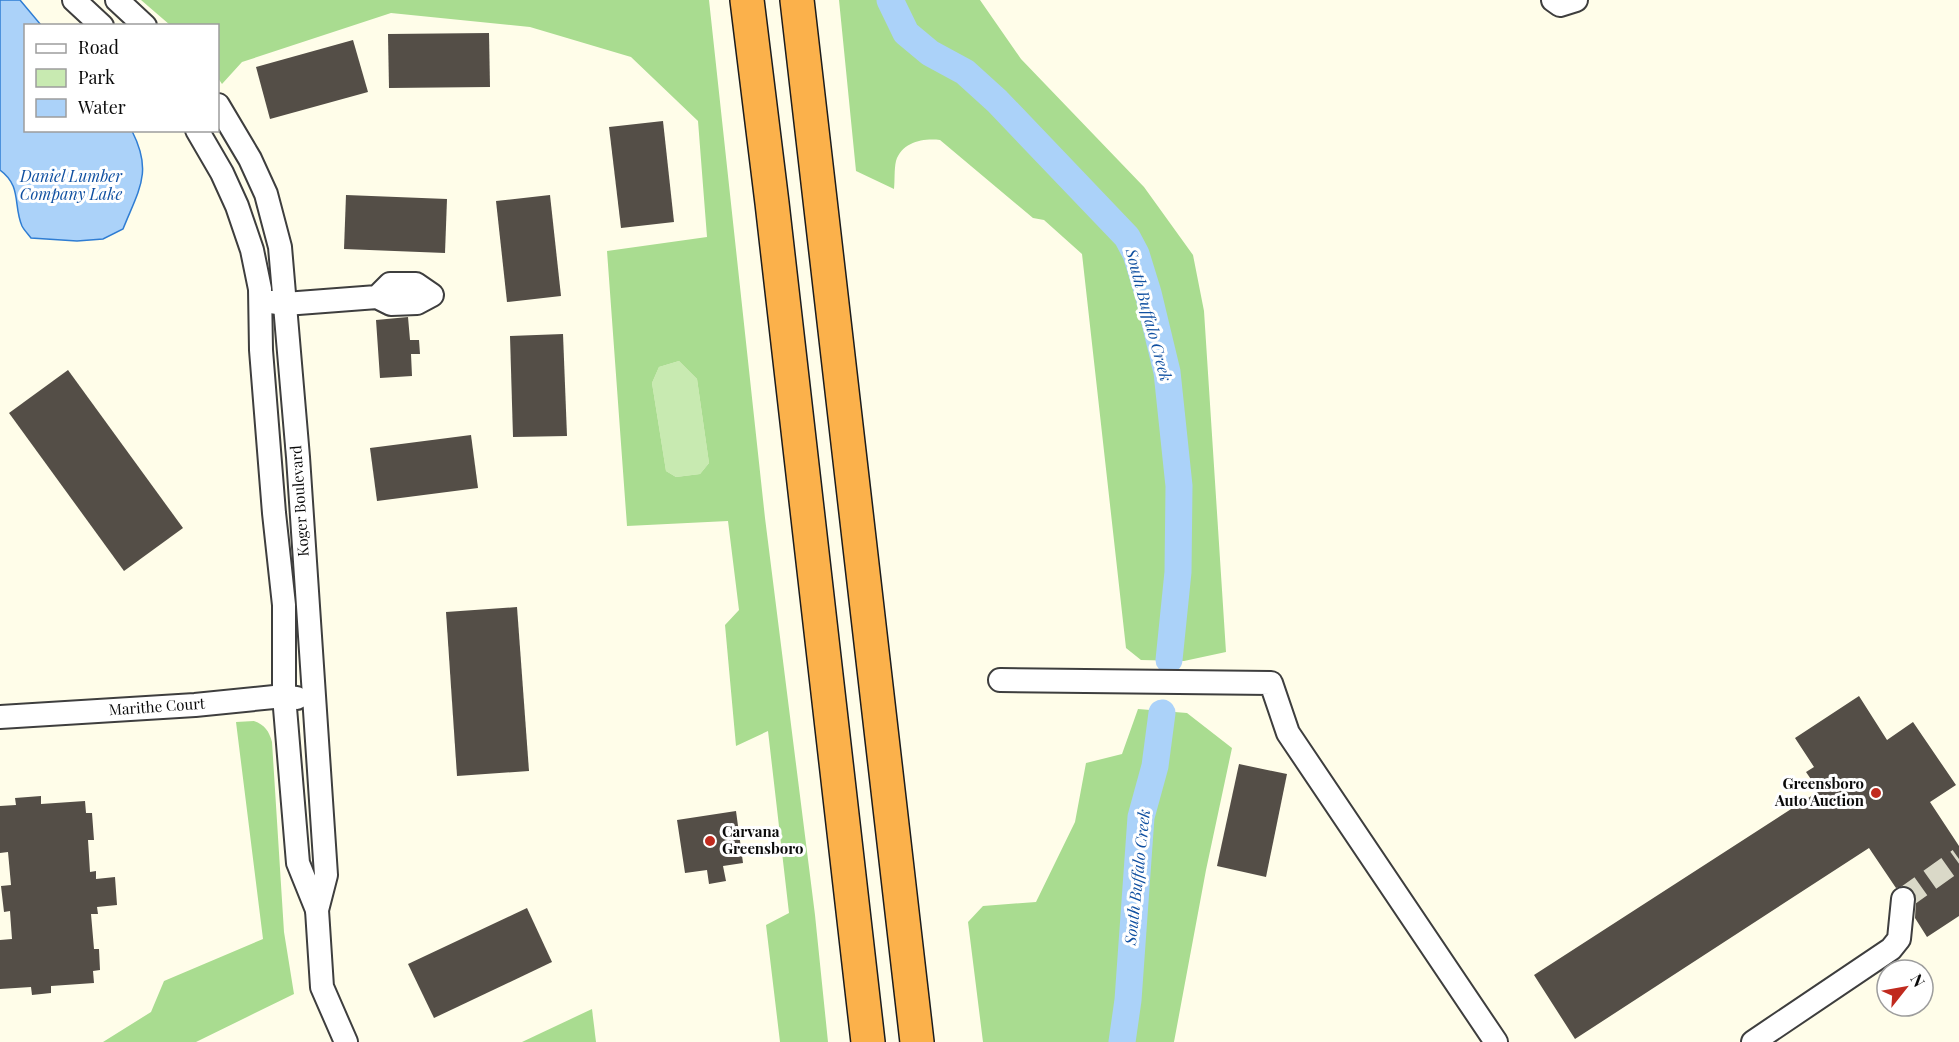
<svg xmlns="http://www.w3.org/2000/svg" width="1959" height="1042" font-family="'Playfair Display',serif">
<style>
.green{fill:#c8eab1}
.forest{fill:#a9dc90;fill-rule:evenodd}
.water{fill:#abd2f9;stroke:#2f7dd3;stroke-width:1.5}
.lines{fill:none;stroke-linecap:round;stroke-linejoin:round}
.river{stroke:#abd2f9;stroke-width:27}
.building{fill:#544e47}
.minor-tunnel{stroke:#dad9c8;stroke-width:22;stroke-dasharray:22 11;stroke-linecap:butt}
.minor-casing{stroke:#3e3e3e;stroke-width:26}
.highway-casing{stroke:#1c1c1c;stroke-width:36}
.minor{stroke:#fff;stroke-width:22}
.highway{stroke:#fbb14b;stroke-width:33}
.poi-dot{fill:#c02a1e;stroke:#fff;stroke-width:2}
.labels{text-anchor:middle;stroke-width:6;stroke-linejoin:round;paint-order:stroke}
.street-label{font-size:15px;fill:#0b0b0b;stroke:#fff}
.poi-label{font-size:15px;font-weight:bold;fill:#0b0b0b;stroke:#fff;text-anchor:end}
.water-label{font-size:16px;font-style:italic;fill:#1050a1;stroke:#fff}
</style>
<rect width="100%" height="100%" fill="#fffde9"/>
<!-- green -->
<path class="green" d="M679,361l18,18 12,84 -9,11 -24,3 -10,-6 -14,-88 7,-16z"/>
<!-- forest -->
<g class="forest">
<path d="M141,0h568l56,518 50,397 13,127h-48l-14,-117 23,-12 -21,-182 -32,15 -11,-121 14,-15 -11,-89 -101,5 -20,-275 100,-14 -9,-116 -67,-64 -101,-30 -139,-14 -149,49 -20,22 -4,-6v-52l-48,-1zM679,361l18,18 12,84 -9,11 -24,3 -10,-6 -14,-88 7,-16z"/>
<path d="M839,0h141l41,59 123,128 49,68 11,56 22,341 -42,9 -43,-1 -15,-12 -44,-394 -38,-34 -11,-2 -93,-78c-17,-2 -38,2 -44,21 -2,8 -1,20 -2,28l-38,-18z"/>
<path d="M1138,709l49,4 45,35 -26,122 -32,172h-191l-15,-120 15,-16 53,-4 39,-80 11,-59 36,-9z"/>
<path d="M254,721c11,4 15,10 18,21l12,190 10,62 -98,48h-93l48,-30 13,-31 99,-42 -27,-217z"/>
<path d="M592,1009l4,33h-74z"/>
</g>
<!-- water -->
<path class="water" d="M0,0h20l21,25 -15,1v104l106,1c21,41 7,58 -9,98l-20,10 -26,2 -46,-3c-3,-4 -7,-8 -9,-12 -9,-21 0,-40 -22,-56z"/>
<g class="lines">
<!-- river -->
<g class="river">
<path d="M890,0l16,33 24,20 35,19 32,29 130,136 9,17 12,39 19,79 12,114 -1,86 -9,88"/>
<path d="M1122,1042l6,-42 13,-183 14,-51 7,-53"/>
</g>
</g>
<!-- building -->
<g class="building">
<path d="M489,33l1,54 -101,1 -1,-54z"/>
<path d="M353,40l15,52 -98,27 -14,-52z"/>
<path d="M663,121l11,101 -53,6 -12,-101z"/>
<path d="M346,195l101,4 -2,54 -101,-4z"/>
<path d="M550,195l11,101 -54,6 -11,-101z"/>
<path d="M408,317l2,23h9l1,14h-9l1,22 -32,2 -4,-58z"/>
<path d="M563,334l4,102 -54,1 -3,-101z"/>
<path d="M68,370l115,158 -59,43 -115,-158z"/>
<path d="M471,435l7,53 -101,13 -7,-53z"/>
<path d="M517,607l12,164 -72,5 -11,-164z"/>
<path d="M1859,696l28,44 26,-18 43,63 -26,17 29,44v70l-32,21 -12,-19 1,-18 -1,-7 -4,-5 -6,-2 -9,2 -27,-40 -294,191 -41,-64 285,-184 -13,-19 8,-5 -19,-29z"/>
<path d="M1239,764l48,10 -21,103 -49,-11z"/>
<path d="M41,796v8l44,-3 1,12h6l2,27h-6l2,32 6,-1v8l19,-2 2,28 -20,2 1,7h-7l3,35h5l1,21 -7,1 1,12 -43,3v7l-19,2 -1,-8 -31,2v-49l12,-1 -2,-28 -6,1 -3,-26 10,-1 -3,-33 -8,1v-47l16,-1 -1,-7z"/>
<path d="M736,811l7,52 -20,3 3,15 -17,3 -2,-14 -22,3 -8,-53z"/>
<path d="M527,908l25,54 -118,56 -26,-54z"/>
</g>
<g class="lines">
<!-- minor-tunnel -->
<path class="minor-tunnel" d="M1903,899l56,-40"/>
<defs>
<g id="minor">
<path d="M74,0l28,26"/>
<path d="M117,0l28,26"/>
<path d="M1553,0l7,5 16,-5"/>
<path d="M218,105l32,54 16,35 14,53 18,210 28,418 -9,35 5,77 24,55"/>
<path d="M197,130l25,43 15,33 15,44 8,39 1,61 13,163 10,92v91l14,167 19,47"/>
<path d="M271,302l14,2 92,-7 14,7 26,-1 15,-8 -16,-11h-26l-13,13"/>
<path d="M1000,680l271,3 17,50 208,309"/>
<path d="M0,717l195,-12 89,-9 13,2"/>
<path d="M1753,1042l138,-93 8,-10 4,-40"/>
</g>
<g id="highway">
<path d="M747,0l25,203 96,839"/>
<path d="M797,0l120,1042"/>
</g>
</defs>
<!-- minor casing -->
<use href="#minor" class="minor-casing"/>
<!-- highway casing -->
<use href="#highway" class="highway-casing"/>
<!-- minor -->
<use href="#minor" class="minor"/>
<!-- highway -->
<use href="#highway" class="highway"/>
</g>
<!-- markers -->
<g class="poi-dot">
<circle cx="1876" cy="793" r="6"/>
<circle cx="710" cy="841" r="6"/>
</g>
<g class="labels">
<!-- street labels -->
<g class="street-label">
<text transform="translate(300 501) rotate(-94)" y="5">Koger Boulevard</text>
<text transform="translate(157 707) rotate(-4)" y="5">Marithe Court</text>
</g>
<!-- poi labels -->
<g class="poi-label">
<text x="1864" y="789">Greensboro<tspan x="1864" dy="17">Auto Auction</tspan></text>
<text x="722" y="837" text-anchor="start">Carvana<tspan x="722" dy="17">Greensboro</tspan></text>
</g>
<!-- water labels -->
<g class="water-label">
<text x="71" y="182">Daniel Lumber<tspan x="71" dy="18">Company Lake</tspan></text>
<text transform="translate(1149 315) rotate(75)" y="6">South Buffalo Creek</text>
<text transform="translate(1137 877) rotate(-84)" y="6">South Buffalo Creek</text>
</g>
</g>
<!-- legend -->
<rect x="24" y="24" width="195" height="108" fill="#ffffff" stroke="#9d9d9d" stroke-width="1.5"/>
<rect x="36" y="44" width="30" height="9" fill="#ffffff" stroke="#9d9d9d" stroke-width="1.5"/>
<text x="78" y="54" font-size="18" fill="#0b0b0b">Road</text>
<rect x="36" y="69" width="30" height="18" fill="#c8eab1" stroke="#9d9d9d" stroke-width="1.5"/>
<text x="78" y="84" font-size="18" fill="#0b0b0b">Park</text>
<rect x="36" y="99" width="30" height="18" fill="#abd2f9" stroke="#9d9d9d" stroke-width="1.5"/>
<text x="78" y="114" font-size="18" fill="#0b0b0b">Water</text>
<!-- north arrow -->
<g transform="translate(1905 988) rotate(59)"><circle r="28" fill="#ffffff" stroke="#9d9d9d" stroke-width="1.5"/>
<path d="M0-4.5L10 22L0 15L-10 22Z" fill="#c02a1e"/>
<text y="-9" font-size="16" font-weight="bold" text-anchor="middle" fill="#0b0b0b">N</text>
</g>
</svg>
